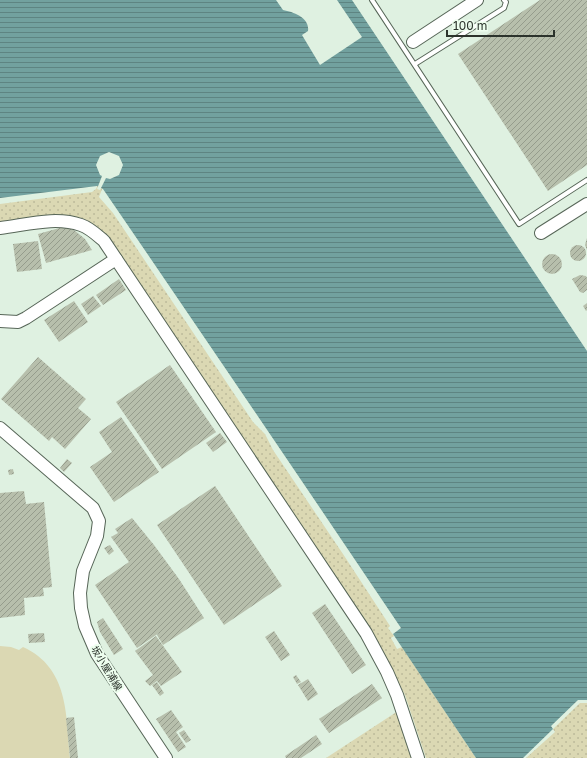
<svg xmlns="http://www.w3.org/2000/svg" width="587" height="758" font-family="'Golos Text','Noto Sans JP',sans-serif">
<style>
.grass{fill:url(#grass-dots)}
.pitch{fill:#dbd8b3}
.water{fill:url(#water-rules)}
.pier{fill:#dff1e1}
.building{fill:url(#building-hatch)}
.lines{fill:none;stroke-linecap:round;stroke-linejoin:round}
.lane-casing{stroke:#576658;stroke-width:6}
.secondary-casing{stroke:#576658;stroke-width:14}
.lane{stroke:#fff;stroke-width:4}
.secondary{stroke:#fff;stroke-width:12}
.labels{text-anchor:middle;stroke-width:4;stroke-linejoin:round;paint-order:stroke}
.street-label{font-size:10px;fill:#2c332c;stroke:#edfeee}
</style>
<defs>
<pattern id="grass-dots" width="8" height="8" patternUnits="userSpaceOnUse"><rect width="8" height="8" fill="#dbd8b3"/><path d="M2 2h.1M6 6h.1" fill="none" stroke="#bcba9a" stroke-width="1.8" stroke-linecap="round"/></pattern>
<pattern id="water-rules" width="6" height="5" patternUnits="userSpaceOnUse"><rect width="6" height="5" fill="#72a19f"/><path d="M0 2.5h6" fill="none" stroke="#5e8482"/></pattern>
<pattern id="building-hatch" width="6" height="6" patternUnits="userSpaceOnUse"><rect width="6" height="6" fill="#b7bfac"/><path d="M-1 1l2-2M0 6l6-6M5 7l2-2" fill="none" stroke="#959c8c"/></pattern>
</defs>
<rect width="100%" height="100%" fill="#dff1e1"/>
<!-- grass -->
<g class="grass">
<path d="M101,177l5,2 -7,18 14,16 140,209 12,12 8,16 70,104 47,72 -2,2 6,8 -3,2 6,11 5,-2 74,111h-50l-21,-63 -31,-59 -236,-353 -66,-66 -13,-2 -59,8v-19l92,-12 4,-3z"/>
<path d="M580,703h7v55h-61l29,-26 -2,-3z"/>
<path d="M398,711l16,47h-88z"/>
</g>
<!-- pitch -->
<path class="pitch" d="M0,646l11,1 8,3 4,-3c46,21 43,68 47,111h-70z"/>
<!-- water -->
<path class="water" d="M0,0h276l7,10c11,2 27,8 25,21l-6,4 18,30 42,-28 -25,-37h15l235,351v349h-9l-27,26 2,3 -30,29h-47l-83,-124 8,-6c-99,-147 -198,-293 -298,-439l-6,-3 -97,12z"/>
<!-- pier -->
<path class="pier" d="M109,152l10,4 4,9 -4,10 -9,4 -4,-1 -6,12 -3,-1 5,-13 -2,-1 -4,-10 4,-9z"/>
<!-- building -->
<g class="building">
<path d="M540,0h47v165l-39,26 -90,-137z"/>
<path d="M63,227l11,3 11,9 7,11 -46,13 -8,-29z"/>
<path d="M587,238v12l-2,-5z"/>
<path d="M38,241l4,28 -25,3 -4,-28z"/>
<circle cx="578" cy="253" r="8"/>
<circle cx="552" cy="264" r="10"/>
<path d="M580,275l6,1 1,2v12l-4,3 -3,-1 -8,-13z"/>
<path d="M119,279l7,11 -23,15 -7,-10z"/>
<path d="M93,296l8,10 -13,9 -7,-11z"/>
<path d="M74,301l14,21 -29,20 -15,-22z"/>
<path d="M587,303v7l-1,1 -3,-5z"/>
<path d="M38,357l48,42 -8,9 13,11 -26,30 -13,-12 -3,4 -48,-42z"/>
<path d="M170,365l46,67 -54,37 -46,-67z"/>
<path d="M121,417l38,55 -45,30 -24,-35 22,-15 -13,-20z"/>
<path d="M220,433l7,9 -14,10 -7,-9z"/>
<path d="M67,459l5,4 -8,9 -4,-4z"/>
<path d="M13,469l1,5 -5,1 -1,-5z"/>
<path d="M215,486l67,100 -58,39 -67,-100z"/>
<path d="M24,491l2,13 18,-2 8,85 -9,1 1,8 -20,2 1,17 -25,3v-125z"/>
<path d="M132,518l22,27 25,34 25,39 -41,27 -6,-10 2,-2 -22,15 -42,-63 34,-23 -18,-25 7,-4 -3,-4z"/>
<path d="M110,545l4,6 -5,4 -5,-7z"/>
<path d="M325,604l41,61 -14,9 -40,-61z"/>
<path d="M103,618l20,31 -9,6 -14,-23 -3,-10z"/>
<path d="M274,631l16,24 -9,6 -16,-24z"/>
<path d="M44,633l1,9 -16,1 -1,-9z"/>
<path d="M156,636l26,36 -21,14 -4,-5 -7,5 -5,-5 8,-6 -18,-24z"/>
<path d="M296,675l5,7 -4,2 -4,-7z"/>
<path d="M308,679l10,15 -10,7 -10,-16z"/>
<path d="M157,682l7,11 -4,3 -8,-11z"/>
<path d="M372,684l10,14 -53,35 -10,-14z"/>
<path d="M171,710l12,17 -7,5 10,15 -8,5 -22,-33z"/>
<path d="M74,717l4,41h-8l-4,-40z"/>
<path d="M184,730l7,10 -5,3 -7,-10z"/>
<path d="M316,735l6,9 -21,14h-15l-1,-2z"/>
</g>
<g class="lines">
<defs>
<g id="lane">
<path d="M372,0l147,224 68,-44"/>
<path d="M415,64l89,-56 2,-6 -2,-2"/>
</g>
<g id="secondary">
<path d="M413,42l64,-42"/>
<path d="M0,228c26,-3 55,-12 81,-3 9,3 16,10 23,16l262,392 21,39 10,23 21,63"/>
<path d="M541,233l46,-29"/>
<path d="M0,321l18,1 8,-4 90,-59"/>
<path d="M0,428l93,80 6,13 -2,15 -14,35 -3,22 1,15 4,18 12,28 69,104"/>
</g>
</defs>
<!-- lane casing -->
<use href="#lane" class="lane-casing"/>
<!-- secondary casing -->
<use href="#secondary" class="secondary-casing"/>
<!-- lane -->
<use href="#lane" class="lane"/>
<!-- secondary -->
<use href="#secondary" class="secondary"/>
</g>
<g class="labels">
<!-- street labels -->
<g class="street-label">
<text transform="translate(107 668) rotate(59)" y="4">坂小屋浦線</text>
</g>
</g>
<!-- scale -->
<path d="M447 30v6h107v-6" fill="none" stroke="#2c332c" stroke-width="2"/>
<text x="453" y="30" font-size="12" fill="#2c332c" stroke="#edfeee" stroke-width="3" paint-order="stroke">100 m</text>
</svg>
